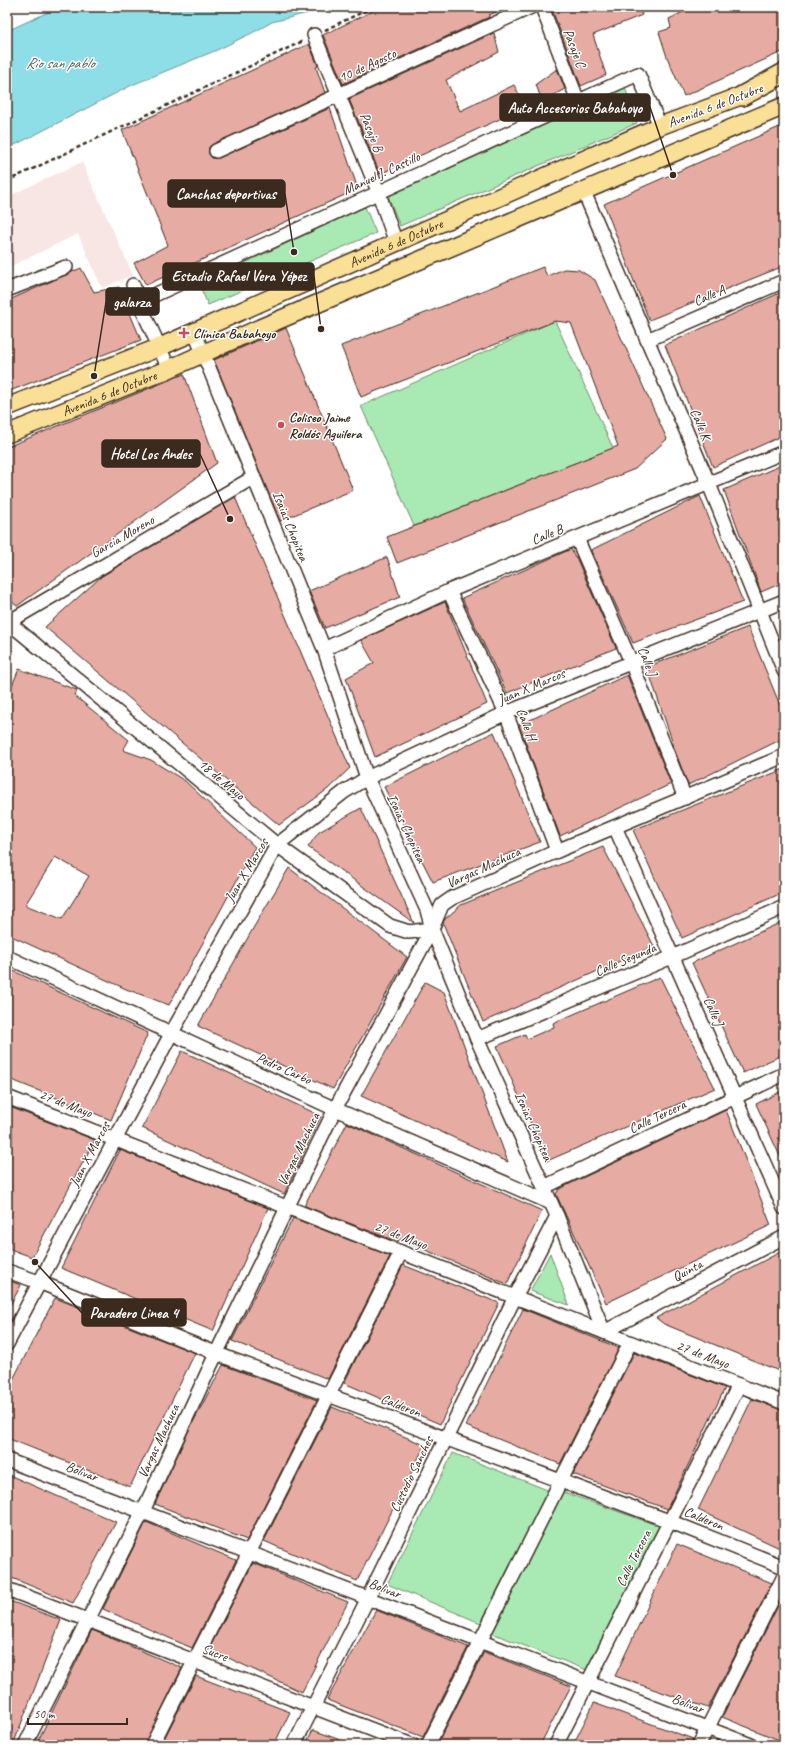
<svg xmlns="http://www.w3.org/2000/svg" width="791" height="1752" font-family="Caveat,sans-serif">
<style>
.built{fill:#f8e6e4}
.green{fill:#a9eab4;stroke:#728a69}
.water{fill:#8edee8;stroke:#6d9697}
.building{fill:#e6aca4;stroke:#3b2a1e;fill-rule:evenodd}
.lines{fill:none;stroke-linecap:round;stroke-linejoin:round}
.minor-casing{stroke:#3b2a1e;stroke-width:16}
.major-casing{stroke:#3b2a1e;stroke-width:20}
.highway-casing{stroke:#3b2a1e;stroke-width:22}
.path{stroke:#3b2a1e;stroke-width:2.5;stroke-dasharray:4 3;stroke-linecap:butt}
.minor{stroke:#fff;stroke-width:13}
.major{stroke:#fadf96;stroke-width:17}
.highway{stroke:#fadf96;stroke-width:19}
.poi-dot{fill:#d1495b;stroke:#fff;stroke-width:1.5}
.labels{text-anchor:middle;stroke-width:3;stroke-linejoin:round;paint-order:stroke}
.street-label{font-size:14px;fill:#3b2a1e;stroke:#fff}
.poi-label{font-size:14px;font-weight:bold;fill:#3b2a1e;stroke:#fff;text-anchor:start}
.water-label{font-size:15px;font-style:italic;fill:#54605b;stroke:#fff}
.leader{fill:none;stroke:#3b2a1e;stroke-width:1.5}
.callout-dot{fill:#3b2a1e;stroke:#fff;stroke-width:1.5}
.callout{fill:#3b2a1e;stroke:#3b2a1e;stroke-width:1.5}
.callout-label{font-size:15px;text-anchor:middle;font-weight:bold;fill:#fff}
</style>
<rect width="100%" height="100%" fill="#fff"/>
<filter id="ink" filterUnits="userSpaceOnUse"><feTurbulence type="fractalNoise" baseFrequency=".025" numOctaves="2"/><feDisplacementMap in="SourceGraphic" scale="8" xChannelSelector="R" yChannelSelector="G"/><feConvolveMatrix kernelMatrix="1 2 1 2 8 2 1 2 1" color-interpolation-filters="sRGB"/></filter>
<g filter="url(#ink)">
<!-- built -->
<path class="built" d="M82,162l51,113 -31,13 -24,-54 -71,34v-71z"/>
<!-- green -->
<g class="green">
<path d="M625,87l12,36 -237,103 -12,-30z"/>
<path d="M365,207l11,26 -168,72 -9,-21z"/>
<path d="M555,321l58,127 -199,78 -53,-120z"/>
<path d="M550,1253l19,52 -39,-14z"/>
<path d="M453,1453l97,38 -67,133 -96,-40z"/>
<path d="M560,1491l99,35 -72,144 -98,-38z"/>
</g>
<!-- water -->
<path class="water" d="M59,7h273l-60,15 -16,9 -39,19 -85,35 -125,64v-118z"/>
<!-- building -->
<g class="building">
<path d="M381,7h127l-19,8v2l-146,67 -20,-49z"/>
<path d="M551,7h88l3,8 -49,20 13,40 -25,11z"/>
<path d="M693,7h91v44l-100,45 -17,-39 -8,-25 12,-4 -2,-9z"/>
<path d="M494,33l5,19 -53,28 14,31 54,-26 12,22 -146,67 -31,-75z"/>
<path d="M309,44l9,22 -2,1 9,26 -112,51 -4,3v7l3,4h7l111,-50 28,81 -212,96 -12,-22 34,-18 -46,-115z"/>
<path d="M557,69l8,20 -19,10h-5l-5,-15z"/>
<path d="M784,125v141l-135,54 -45,-116z"/>
<path d="M543,267l4,9 17,-7 15,1 16,10 72,159 -32,30 -238,94 -10,-26 231,-91 -47,-123 -16,-2 -194,76 -20,-51z"/>
<path d="M81,268l13,24 25,-5 22,53 -134,52v-91z"/>
<path d="M784,291v144l-71,32 -48,-122z"/>
<path d="M286,328l67,162 -73,31 -66,-161z"/>
<path d="M184,374l33,89 -200,143 -10,-9v-150z"/>
<path d="M784,464v118l-23,10 -37,-102z"/>
<path d="M700,496l43,106 -110,41 -42,-93z"/>
<path d="M235,497l115,271 -22,21 -49,36 -234,-198 57,-51z"/>
<path d="M571,549l4,8h1l40,91 -109,45 -45,-95z"/>
<path d="M387,557l13,40 -75,31 -16,-37z"/>
<path d="M445,602l42,102 -112,53 -29,-79 28,-15 -13,-23z"/>
<path d="M748,627l36,88v23l-96,47 -16,-42h1l-26,-76z"/>
<path d="M19,669l58,21 -2,6 54,44 -6,10 28,10 34,21 70,66 -86,158 -43,-16 -119,-55v-237zM55,857l34,19 -27,43 -37,-14z"/>
<path d="M627,675l44,109 -111,52 -41,-111z"/>
<path d="M494,732l46,110 -107,40 -49,-95z"/>
<path d="M784,769v123l-102,46 -49,-108z"/>
<path d="M361,808l53,115 -106,-76 11,-15z"/>
<path d="M603,847l51,99 -171,76 -40,-99 2,-4 16,-14z"/>
<path d="M289,868l118,89 -74,132 -135,-63 57,-101z"/>
<path d="M784,921v133l-41,19 -51,-110z"/>
<path d="M7,968l141,65 -37,87 -104,-42z"/>
<path d="M660,977l55,111 -168,73 -50,-115 28,-12 2,5 27,-12 -1,-4z"/>
<path d="M425,982l19,10 64,170 -147,-66z"/>
<path d="M182,1051l139,65 -37,78 -142,-66z"/>
<path d="M784,1090v75l-28,-61z"/>
<path d="M7,1106l88,34 -63,117 -25,-9z"/>
<path d="M726,1110l45,115 -165,78 -50,-109 3,-5z"/>
<path d="M347,1123l195,88 -35,73 -108,-45 -1,3 -93,-36v-2z"/>
<path d="M120,1150l148,58 -55,123 -152,-63z"/>
<path d="M293,1218l97,38 -62,123 -96,-38z"/>
<path d="M784,1250v123l-120,-49 -8,-6z"/>
<path d="M403,1265l96,38 -59,121 -96,-41z"/>
<path d="M7,1280l14,5 -14,26z"/>
<path d="M55,1298l140,55 -65,134 -123,-49v-47z"/>
<path d="M523,1309l96,39 -59,116 -94,-38z"/>
<path d="M634,1353l91,35 -58,121 -94,-35z"/>
<path d="M223,1365l94,35 -70,140 -92,-36 34,-74z"/>
<path d="M752,1399l32,12v139l-86,-40z"/>
<path d="M332,1407l93,38 -68,136 -93,-40z"/>
<path d="M7,1474l109,48 -43,81 -66,-27z"/>
<path d="M146,1522l90,38 -44,88 -89,-39z"/>
<path d="M677,1544l95,39 -64,125 -93,-32z"/>
<path d="M253,1563l95,39 -46,90 -93,-43z"/>
<path d="M784,1594v148l-62,-25z"/>
<path d="M7,1600l54,20 -48,125h-6z"/>
<path d="M376,1610l92,37 -45,90 -96,-37z"/>
<path d="M92,1630l90,38 -1,2 -37,75h-108z"/>
<path d="M484,1652l87,34 -31,59h-97l-5,-2z"/>
<path d="M196,1676l94,36 -16,33h-113z"/>
<path d="M594,1703l99,36 -2,6h-118z"/>
<path d="M313,1730l38,14v1h-46z"/>
</g>
<g class="lines">
<defs>
<g id="minor">
<path d="M542,7l36,94"/>
<path d="M314,35l64,156 18,52"/>
<path d="M216,151l315,-144"/>
<path d="M584,192l125,292 75,187"/>
<path d="M133,285l6,17 30,67"/>
<path d="M7,290l59,-23"/>
<path d="M139,302l499,-228 22,52"/>
<path d="M194,331l130,318 43,129 60,132 5,19 45,110 80,177 47,116 180,-95"/>
<path d="M647,340l137,-59"/>
<path d="M576,539l3,4 52,119 54,136"/>
<path d="M449,591l57,122 51,138"/>
<path d="M7,621l270,224 113,81 19,6 23,-3"/>
<path d="M7,623l247,-146"/>
<path d="M324,649l125,-58 335,-139"/>
<path d="M615,827l169,381"/>
<path d="M7,957l328,152 216,94"/>
<path d="M477,1039l195,-82 112,-50"/>
<path d="M7,1097l777,306"/>
<path d="M544,1187l240,-113"/>
<path d="M7,1271l32,11 189,76 441,163 115,46"/>
<path d="M7,1344l164,-310 106,-189 67,-53 23,-14 139,-65 278,-112"/>
<path d="M7,1460l744,285"/>
<path d="M7,1589l405,156"/>
<path d="M25,1745l118,-234 74,-159 118,-243 97,-180 10,-24 10,-7 105,-47 227,-95"/>
<path d="M152,1745l249,-493"/>
<path d="M294,1745l74,-147 147,-301 42,-81"/>
<path d="M428,1745l202,-402"/>
<path d="M556,1745l183,-360"/>
<path d="M699,1745l85,-169"/>
</g>
<g id="major">
<path id="s1" d="M7,407l153,-60 500,-221 94,-35"/>
<path id="s2" d="M7,434l162,-65 91,-41 524,-222"/>
</g>
<path id="highway" d="M742,96l42,-23"/>
</defs>
<!-- minor casing -->
<use href="#minor" class="minor-casing"/>
<!-- major casing -->
<use href="#major" class="major-casing"/>
<!-- highway casing -->
<use href="#highway" class="highway-casing"/>
<!-- path -->
<g class="path">
<path d="M325,30l48,-23"/>
<path d="M7,181l296,-140"/>
</g>
<!-- minor -->
<use href="#minor" class="minor"/>
<!-- major -->
<use href="#major" class="major"/>
<!-- highway -->
<use href="#highway" class="highway"/>
</g>
</g>
<!-- markers -->
<g class="poi-dot">
<path d="M182 327h4v4h4v4h-4v4h-4v-4h-4v-4h4z"/>
<circle cx="281" cy="425" r="4"/>
</g>
<g class="labels">
<!-- street labels -->
<g class="street-label">
<text transform="translate(575 48) rotate(69)" y="5">Pasaje C</text>
<text transform="translate(367 65) rotate(-25)" y="5">10 de Agosto</text>
<text transform="translate(715 105) rotate(-21)" y="5">Avenida 6 de Octubre</text>
<text transform="translate(372 132) rotate(68)" y="5">Pasaje B</text>
<text transform="translate(381 173) rotate(-25)" y="5">Manuel J. Castillo</text>
<text dy="5" stroke="none"><textPath href="#s1" startOffset="422">Avenida 6 de Octubre</textPath></text>
<text transform="translate(709 295) rotate(-23)" y="5">Calle A</text>
<text dy="5" stroke="none"><textPath href="#s2" startOffset="110">Avenida 6 de Octubre</textPath></text>
<text transform="translate(701 424) rotate(67)" y="5">Calle K</text>
<text transform="translate(291 526) rotate(68)" y="5">Isaias Chopitea</text>
<text transform="translate(547 534) rotate(-22)" y="5">Calle B</text>
<text transform="translate(122 536) rotate(-30)" y="5">Garcia Moreno</text>
<text transform="translate(648 661) rotate(68)" y="5">Calle J</text>
<text transform="translate(531 686) rotate(-23)" y="5">Juan X Marcos</text>
<text transform="translate(527 724) rotate(69)" y="5">Calle H</text>
<text transform="translate(222 779) rotate(40)" y="5">18 de Mayo</text>
<text transform="translate(407 828) rotate(65)" y="5">Isaias Chopitea</text>
<text transform="translate(483 867) rotate(-25)" y="5">Vargas Machuca</text>
<text transform="translate(246 870) rotate(-59)" y="5">Juan X Marcos</text>
<text transform="translate(625 959) rotate(-23)" y="5">Calle Segunda</text>
<text transform="translate(714 1011) rotate(66)" y="5">Calle J</text>
<text transform="translate(284 1068) rotate(24)" y="5">Pedro Carbo</text>
<text transform="translate(66 1103) rotate(21)" y="5">27 de Mayo</text>
<text transform="translate(657 1116) rotate(-25)" y="5">Calle Tercera</text>
<text transform="translate(534 1126) rotate(66)" y="5">Isaias Chopitea</text>
<text transform="translate(298 1149) rotate(-64)" y="5">Vargas Machuca</text>
<text transform="translate(89 1154) rotate(-62)" y="5">Juan X Marcos</text>
<text transform="translate(401 1235) rotate(21)" y="5">27 de Mayo</text>
<text transform="translate(687 1270) rotate(-28)" y="5">Quinta</text>
<text transform="translate(703 1354) rotate(21)" y="5">27 de Mayo</text>
<text transform="translate(401 1405) rotate(21)" y="5">Calderon</text>
<text transform="translate(158 1441) rotate(-65)" y="5">Vargas Machuca</text>
<text transform="translate(82 1471) rotate(21)" y="5">Bolivar</text>
<text transform="translate(411 1474) rotate(-64)" y="5">Custodio Sanches</text>
<text transform="translate(704 1518) rotate(22)" y="5">Calderon</text>
<text transform="translate(633 1558) rotate(-63)" y="5">Calle Tercera</text>
<text transform="translate(385 1588) rotate(21)" y="5">Bolivar</text>
<text transform="translate(215 1652) rotate(21)" y="5">Sucre</text>
<text transform="translate(688 1703) rotate(21)" y="5">Bolivar</text>
</g>
<!-- poi labels -->
<g class="poi-label">
<text x="193" y="338">Clínica Babahoyo</text>
<text x="289" y="422">Coliseo Jaime<tspan x="289" dy="16">Roldós Aguilera</tspan></text>
</g>
<!-- water labels -->
<g class="water-label">
<text x="60" y="68">Rio san pablo</text>
</g>
</g>
<!-- callouts -->
<path class="leader" d="M673 175L650 107M294 252L285 194M321 329L314 276M94 376L106 302M230 519L200 454M35 1262L82 1313"/>
<g class="callout-dot">
<circle cx="673" cy="175" r="4"/>
<circle cx="294" cy="252" r="4"/>
<circle cx="321" cy="329" r="4"/>
<circle cx="94" cy="376" r="4"/>
<circle cx="230" cy="519" r="4"/>
<circle cx="35" cy="1262" r="4"/>
</g>
<g class="callout">
<rect x="500" y="94" width="150" height="27" rx="4"/>
<rect x="168" y="180" width="117" height="27" rx="4"/>
<rect x="163" y="263" width="151" height="27" rx="4"/>
<rect x="106" y="288" width="53" height="27" rx="4"/>
<rect x="102" y="440" width="98" height="27" rx="4"/>
<rect x="82" y="1299" width="104" height="27" rx="4"/>
</g>
<g class="callout-label">
<text x="575" y="113">Auto Accesorios Babahoyo</text>
<text x="226" y="199">Canchas deportivas</text>
<text x="239" y="281">Estadio Rafael Vera Yépez</text>
<text x="132" y="307">galarza</text>
<text x="151" y="459">Hotel Los Andes</text>
<text x="134" y="1318">Paradero Linea 4</text>
</g>
<!-- margin -->
<rect width="791" height="1752" fill="none" stroke="#fff" stroke-width="24"/>
<rect x="12" y="12" width="767" height="1728" fill="none" stroke="#3b2a1e" stroke-width="1.5" filter="url(#ink)"/>
<!-- scale -->
<path d="M28 1718v6h99v-6" fill="none" stroke="#3b2a1e" stroke-width="2"/>
<text x="34" y="1718" font-size="12" fill="#3b2a1e" stroke="#ffffff" stroke-width="3" paint-order="stroke">50 m</text>
</svg>
